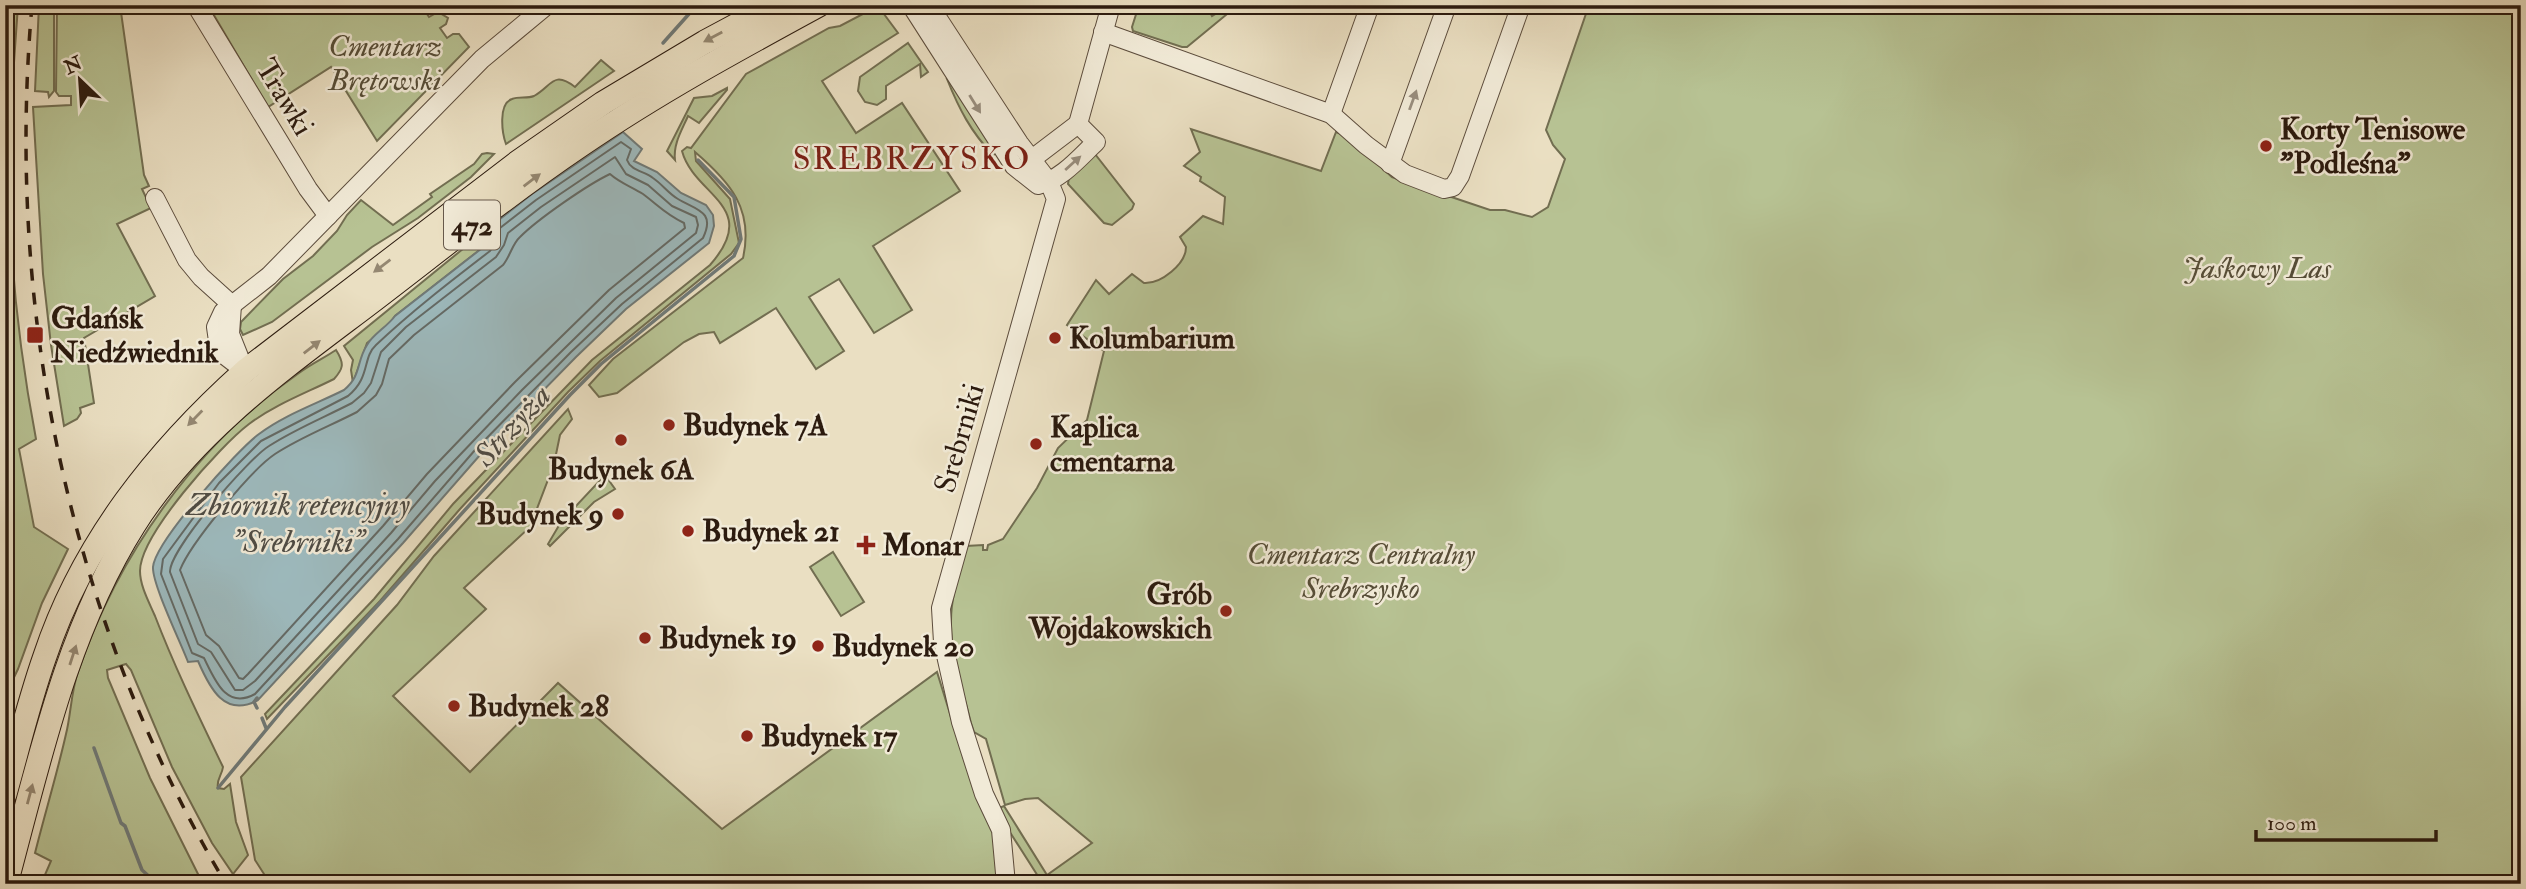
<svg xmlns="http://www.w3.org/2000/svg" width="2526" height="889" font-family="'IM FELL Double Pica',serif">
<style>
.green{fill:#b7c293;stroke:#726e51;stroke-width:2}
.water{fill:#9dbabe;stroke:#707a78;stroke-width:2}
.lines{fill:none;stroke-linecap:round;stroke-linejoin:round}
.shore{stroke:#646a66;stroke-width:2}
.stream{stroke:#707a78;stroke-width:3.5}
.minor-casing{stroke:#5c4c3c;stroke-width:20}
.major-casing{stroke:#2c1b0f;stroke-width:25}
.minor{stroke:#f1ead7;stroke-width:18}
.major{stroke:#eadfc2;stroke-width:23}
.rail{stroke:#2c1b0f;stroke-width:3.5;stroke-dasharray:12 12;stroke-linecap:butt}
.oneway{fill:#948771}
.oneway2{fill:#988d7d}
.poi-dot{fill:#8f2418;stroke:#f1ead7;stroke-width:2.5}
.labels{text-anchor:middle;stroke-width:5;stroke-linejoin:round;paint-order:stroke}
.shield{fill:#f1ead7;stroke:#67594b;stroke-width:2}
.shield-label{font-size:28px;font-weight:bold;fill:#2c1b0f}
.park-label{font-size:30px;font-style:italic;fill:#564d37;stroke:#f1ead7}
.street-label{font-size:30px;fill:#2c1b0f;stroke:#f1ead7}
.poi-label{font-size:30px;font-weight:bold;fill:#2c1b0f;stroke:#f1ead7;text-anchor:start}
.neighbourhood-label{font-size:32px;letter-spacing:2px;fill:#7a1f14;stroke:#f1ead7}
.water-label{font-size:32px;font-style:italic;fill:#4e4b44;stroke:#f1ead7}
</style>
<rect width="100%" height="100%" fill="#eadfc2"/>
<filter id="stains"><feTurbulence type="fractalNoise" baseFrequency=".00286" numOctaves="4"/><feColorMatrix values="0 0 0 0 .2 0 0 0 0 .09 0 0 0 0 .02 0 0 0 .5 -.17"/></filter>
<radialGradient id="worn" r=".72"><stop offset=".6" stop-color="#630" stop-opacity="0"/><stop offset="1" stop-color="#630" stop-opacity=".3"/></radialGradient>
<!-- green -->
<g class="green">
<path d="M5,5h13l-6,86h-7z"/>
<path d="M39,5h15v86l-5,6 -1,-5 -13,-1z"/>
<path d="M57,5h17v7l15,1 12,-8h19l24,170 5,11 -7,3 9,19 -34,16 38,72 -71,42 10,65 -14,5 1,5 -4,6 -13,7 -13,-81 -8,-71 -10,-167 38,-2v-9h-12l-3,-4z"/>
<path d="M208,5h213l8,12 9,-5 10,6 -2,6 -6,4 7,10 6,-4h6l10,13 -92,94 -46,-74 -63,40z"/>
<path d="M1139,5h67l6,11 18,-11h8l-51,42h-5l-49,-16 -1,-4z"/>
<path d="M1589,5h932v879h-1478l-37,-58 -7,-18 5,-2 43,69 45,-32 -54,-45 -13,1 -20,6 -19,-66 -12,-7 -3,-9c-8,-32 -21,-68 -20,-102 0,-26 9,-51 15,-75l17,-1v5h4l1,-5 15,-6 34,-51 21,-40 29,-28 17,-69 -37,-26 29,-45 13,14 23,-20 12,9c17,1 42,-19 42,-36l-6,-10 23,-21 20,8 2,-27 -25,-16 1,-4 -17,-11 16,-14 -9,-23 130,42 15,-39 13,5 43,40 98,33h15l27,7 16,-10 17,-48 -12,-14 -7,-15z"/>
<path d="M878,6l20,27 -76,48 34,52 46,-30 58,88 -87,55 39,64 -38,23 -35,-54 -30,18 35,54 -28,18 -40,-61 -56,35 -6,-11 -15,2 -15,8 -67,51 -18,4 -10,-12 24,-26 130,-101c11,-49 -13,-76 -48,-106l1,9 34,38 9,44 -8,11 -131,107 -32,31 -108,117 -80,92 -113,118 -2,-5 109,-115 79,-95 139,-144 118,-95c52,-59 -16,-69 -28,-114l5,-4 4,1 55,-74 83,-46 11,-2z"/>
<path d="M908,43l20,29 -7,5 -1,-13 -34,22v13l-9,6 -12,-3 -7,-11 2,-14z"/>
<path d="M601,60l13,11 -108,73c-4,-11 -8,-40 6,-45 7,-3 15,0 22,-3 18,-10 19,-26 41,-9z"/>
<path d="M947,79h2l50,73 -6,3c-22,-23 -34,-46 -46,-76z"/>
<path d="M727,88v2l-28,33 -11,-7c-6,14 -15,28 -13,44l-8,-9 27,-53 18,-2z"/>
<path d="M5,106h8l1,2 -1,92 -4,2c3,80 12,159 27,237l-17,10 15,78 34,22 -26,54 -24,66 -13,27z"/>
<path d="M487,153l7,1 -23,23 -53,41 -46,29 -100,75 -29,13 -3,-6 1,-7 42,-43 30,-23 24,-25 10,-16 14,-15 32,25 39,-28 -2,-3 44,-30 8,-10z"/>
<path d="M1095,154l39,50 -2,5 -20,16 -8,-2 -36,-39 1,-7z"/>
<path d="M491,226l-1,13 -4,6 -91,71 -7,10 -21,17 -14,40 -2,-13 2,-10 -9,-14z"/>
<path d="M336,350c9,14 7,19 -2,29 -28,14 -60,26 -85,45 -29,22 -109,111 -109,147 0,15 9,31 15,45 20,52 44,101 68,151 -1,8 -7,13 -5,21l6,1 6,-5 6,38 12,33 -15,19 -21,-31 -40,-76 -41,-97 -5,-6 -19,6 1,8 42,100 53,106h-162l10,-23 -16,-8c10,-40 22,-79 31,-119 5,-20 5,-42 12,-62 40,-118 119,-228 221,-299 12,-9 25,-15 37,-23z"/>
<path d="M568,409l4,10 -12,16 -6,29 -24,63 -66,61 22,21 -93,87 77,76 88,-89 164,146 215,-157 27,87 33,71 1,54h-734v-10l-9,-14 -14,-83 156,-172 37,-49z"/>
<path d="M605,475l10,14 -21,13 -44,44 -2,-2 13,-22z"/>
<path d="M833,552l31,50 -23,14 -31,-49z"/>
</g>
<!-- water -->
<path class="water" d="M623,132l19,17 -8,12 23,11 24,21 25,12 7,10 1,11 -5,17 -83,66 -50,48 -96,98 -77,88 -145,157c-33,18 -48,-11 -60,-39l-10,1c-7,-19 -36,-78 -35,-95 2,-25 84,-117 106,-133 25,-19 57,-30 85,-44 18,-15 12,-28 23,-45 6,-11 20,-18 28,-29l91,-71 4,-6 1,-13 41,-32z"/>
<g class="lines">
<!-- shore -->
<g class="shore">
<path d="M621,142l10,7 -4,11c4,11 17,11 26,18 9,6 16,16 25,21 18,11 38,12 25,39l-81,66 -51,48 -96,98 -77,89 -143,155c-29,16 -40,-14 -51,-36l-12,-5 -31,-79 2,-15 56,-76 42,-42 87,-45c23,-19 14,-38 28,-51 36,-34 75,-64 114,-94l6,-9 4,-14 36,-28z"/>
<path d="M615,157l11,17 22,11 24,21 24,11 2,8 -2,8 -80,65 -94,92 -87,91 -44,52 -136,148 -12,9h-8l-24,-38 -13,-8 -28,-72c-1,-22 78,-113 99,-126 26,-17 56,-29 83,-43l12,-10 7,-10 10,-31 25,-25 90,-70 8,-12 4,-12 33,-26z"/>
<path d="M610,174c10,9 22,13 33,20 16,12 22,20 41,29l1,5 -76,62 -94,92 -88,92 -44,52 -135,148 -5,5 -4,-1 -20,-32 -13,-11 -26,-65c10,-26 71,-100 95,-116 26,-17 55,-28 82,-42l19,-17 6,-11 7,-25 25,-24 89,-70c7,-8 9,-21 17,-28 18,-18 67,-52 90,-63z"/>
</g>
<!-- stream -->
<g class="stream">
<path d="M663,43l34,-38"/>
<path d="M257,698l-3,4 3,6"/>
<path d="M262,718l4,10"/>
<path d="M94,748l27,75 4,3 17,44 11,10"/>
<path d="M218,788l67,-81 285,-312 31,-31 133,-108 7,-17 -7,-42 -36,-37"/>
<path d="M151,884l5,-8"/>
</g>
<defs>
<g id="minor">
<path d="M196,5l112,184 20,27"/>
<path d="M911,5l103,161 24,19c24,-6 41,-27 58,-43l-18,-18"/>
<path d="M929,5l90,138 30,39 7,17 -115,409 2,34 18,80 23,72 17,36 5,54"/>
<path d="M1103,32l228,82 35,31 39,29 39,15 9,-2 7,-11 61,-171"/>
<path d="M1331,114l39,-109"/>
<path d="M1078,124l33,-119"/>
<path d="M1032,159l46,-35"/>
<path d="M1390,164l57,-159"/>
<path d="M155,198l32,62 14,17 31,28"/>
<path d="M232,305l-2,29 14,35"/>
<path d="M245,371l-22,-17 -4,-6 -3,-21 7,-15 46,-36 213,-217 65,-54"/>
</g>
<g id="major">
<path d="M5,794c13,-46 24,-93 40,-138 38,-114 112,-206 200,-285l273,-209 85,-59 102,-61 69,-37"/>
<path d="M6,884c33,-122 60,-251 128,-359 60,-95 153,-159 241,-226 68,-52 135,-106 206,-154 76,-52 157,-96 238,-140"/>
</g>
</defs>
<!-- minor casing -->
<use href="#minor" class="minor-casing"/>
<!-- major casing -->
<use href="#major" class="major-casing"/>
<!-- minor -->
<use href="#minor" class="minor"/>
<!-- major -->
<use href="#major" class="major"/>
<!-- rail -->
<path class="rail" d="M32,5c-27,304 37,616 194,879"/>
</g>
<!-- one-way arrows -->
<defs><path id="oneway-solid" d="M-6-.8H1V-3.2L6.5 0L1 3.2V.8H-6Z" transform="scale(1.75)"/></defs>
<g class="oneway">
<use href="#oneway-solid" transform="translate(713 37) rotate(152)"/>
<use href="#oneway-solid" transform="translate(532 180) rotate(-37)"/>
<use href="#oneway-solid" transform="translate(382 266) rotate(143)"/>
<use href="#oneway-solid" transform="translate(312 347) rotate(-38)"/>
<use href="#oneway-solid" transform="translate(195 418) rotate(134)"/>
<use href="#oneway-solid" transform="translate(73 655) rotate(-72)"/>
<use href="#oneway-solid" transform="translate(30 794) rotate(-75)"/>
</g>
<g class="oneway2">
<use href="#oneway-solid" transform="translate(1413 100) rotate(-70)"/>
<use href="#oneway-solid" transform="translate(975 104) rotate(58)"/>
<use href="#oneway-solid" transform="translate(1073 163) rotate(-42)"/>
</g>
<!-- markers -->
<g class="poi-dot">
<circle cx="2266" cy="146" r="7"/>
<rect x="26" y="326" width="18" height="18" rx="3.5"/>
<circle cx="1055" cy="338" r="7"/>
<circle cx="669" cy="425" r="7"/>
<circle cx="621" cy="440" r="7"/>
<circle cx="1036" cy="444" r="7"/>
<circle cx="618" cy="514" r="7"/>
<circle cx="688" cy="531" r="7"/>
<path d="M862.5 534.5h7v7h7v7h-7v7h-7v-7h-7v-7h7z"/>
<circle cx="1226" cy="611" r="7"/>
<circle cx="645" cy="638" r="7"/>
<circle cx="818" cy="646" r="7"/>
<circle cx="454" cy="706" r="7"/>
<circle cx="747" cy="736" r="7"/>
</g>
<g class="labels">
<!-- shield labels -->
<rect class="shield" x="444" y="200.5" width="56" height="49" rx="5"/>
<g class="shield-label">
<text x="472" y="235">472</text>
</g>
<!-- park labels -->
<g class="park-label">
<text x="385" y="56">Cmentarz<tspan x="385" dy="34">Brętowski</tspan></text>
<text x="2257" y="278">Jaśkowy Las</text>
<text x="1361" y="564">Cmentarz Centralny<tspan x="1361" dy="34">Srebrzysko</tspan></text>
</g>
<!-- street labels -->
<g class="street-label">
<text transform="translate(285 97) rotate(59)" y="10">Trawki</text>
<text transform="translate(959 438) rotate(-74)" y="10">Srebrniki</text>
</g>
<!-- poi labels -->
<g class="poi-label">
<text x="2280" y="139">Korty Tenisowe<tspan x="2280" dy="34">"Podleśna"</tspan></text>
<text x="51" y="328">Gdańsk<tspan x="51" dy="34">Niedźwiednik</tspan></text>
<text x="1069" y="348">Kolumbarium</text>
<text x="683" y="435">Budynek 7A</text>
<text x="1050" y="437">Kaplica<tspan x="1050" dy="34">cmentarna</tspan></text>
<text x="621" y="479" text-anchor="middle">Budynek 6A</text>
<text x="604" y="524" text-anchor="end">Budynek 9</text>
<text x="702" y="541">Budynek 21</text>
<text x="882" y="555">Monar</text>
<text x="1212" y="604" text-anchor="end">Grób<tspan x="1212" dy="34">Wojdakowskich</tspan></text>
<text x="659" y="648">Budynek 19</text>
<text x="832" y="656">Budynek 20</text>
<text x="468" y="716">Budynek 28</text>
<text x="761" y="746">Budynek 17</text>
</g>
<!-- neighbourhood labels -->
<g class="neighbourhood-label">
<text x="912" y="169">SREBRZYSKO</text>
</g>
<!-- water labels -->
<g class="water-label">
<text transform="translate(512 425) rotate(-48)" y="11">Strzyża</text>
<text x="298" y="515">Zbiornik retencyjny<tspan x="298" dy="37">"Srebrniki"</tspan></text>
</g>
</g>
<!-- margin -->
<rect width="2526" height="889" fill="none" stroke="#eadfc2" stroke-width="28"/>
<rect x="7" y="7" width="2512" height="875" fill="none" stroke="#2c1b0f" stroke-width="3.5"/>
<rect x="14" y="14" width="2498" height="861" fill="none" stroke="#2c1b0f" stroke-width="2"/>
<!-- north arrow -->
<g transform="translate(80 80) rotate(335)" stroke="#f1ead7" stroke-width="5" paint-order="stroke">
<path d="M0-5L12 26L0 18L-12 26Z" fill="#2c1b0f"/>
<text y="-10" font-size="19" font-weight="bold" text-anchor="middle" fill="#2c1b0f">N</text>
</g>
<!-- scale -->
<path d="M2256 830v10h180v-10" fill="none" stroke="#2c1b0f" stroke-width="3.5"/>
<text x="2267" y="830" font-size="21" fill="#2c1b0f" stroke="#f1ead7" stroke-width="5" paint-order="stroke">100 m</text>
<rect width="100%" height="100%" filter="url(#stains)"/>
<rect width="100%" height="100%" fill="url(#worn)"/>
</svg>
